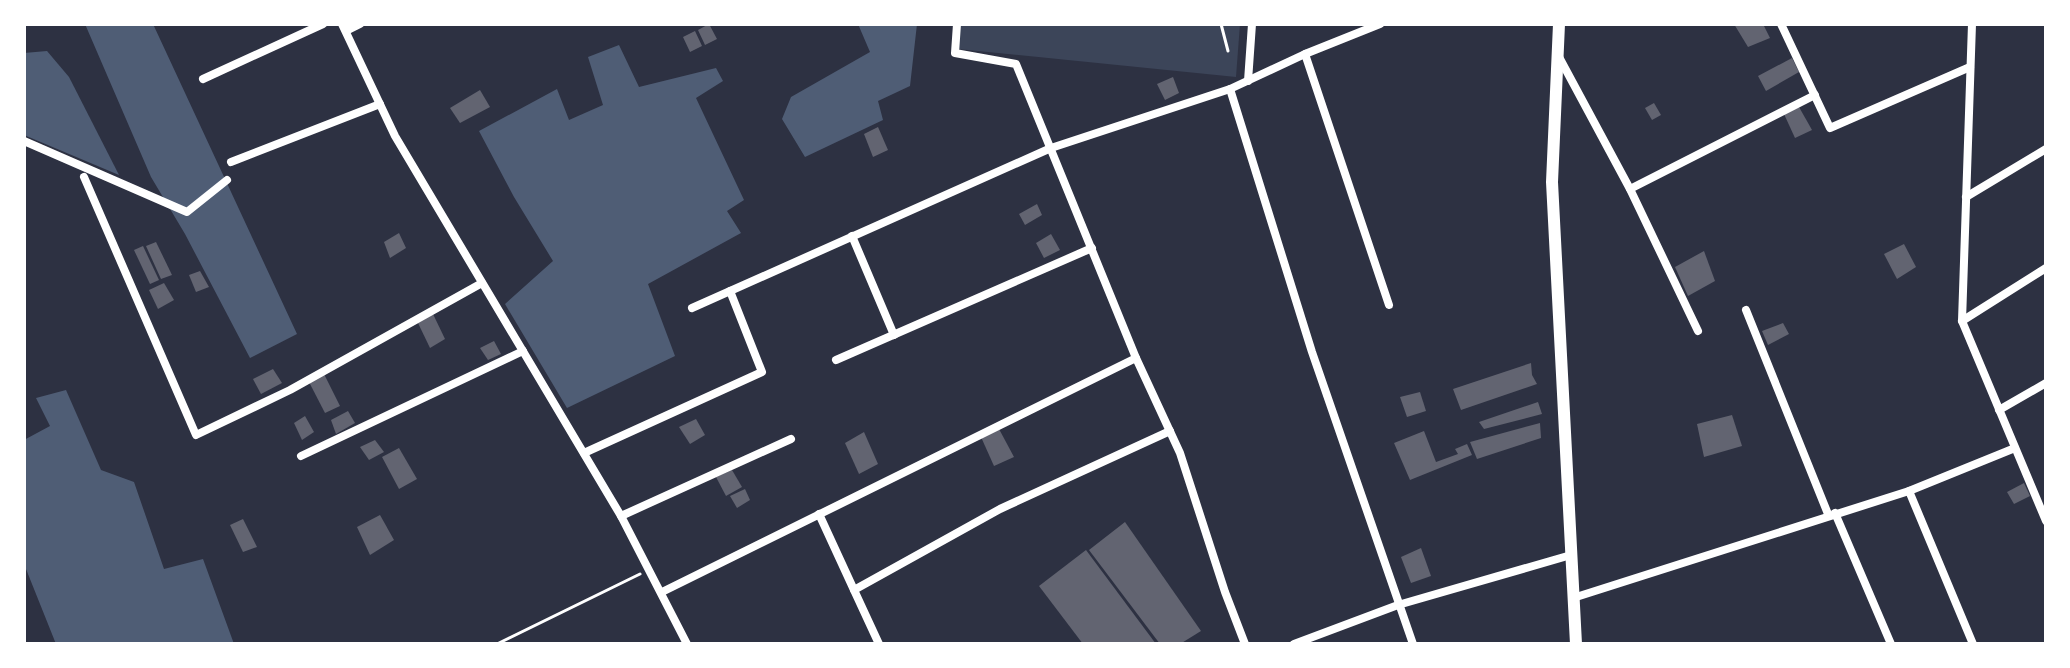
<svg xmlns="http://www.w3.org/2000/svg" width="2070" height="668" font-family="Mulish,sans-serif">
<style>
.green{fill:#3c4559}
.water{fill:#4f5d75}
.building{fill:#626471}
.lines{fill:none;stroke-linecap:round;stroke-linejoin:round}
.path{stroke:#fff;stroke-width:3}
.minor{stroke:#fff;stroke-width:8}
.primary{stroke:#fff;stroke-width:12}
</style>
<rect width="100%" height="100%" fill="#2d3142"/>
<!-- green -->
<path class="green" d="M960,24h280l-4,53 -278,-28z"/>
<!-- water -->
<g class="water">
<path d="M85,24h68l144,310 -47,24 -65,-124 -34,-57z"/>
<path d="M858,24h59l-7,62 -32,15 5,19 -78,37 -23,-38 9,-22 79,-45z"/>
<path d="M619,45l20,42 77,-19 7,13 -27,17 48,102 -17,11 14,22 -93,51 27,72 -108,52 -62,-104 48,-43 -39,-64 -35,-66 78,-42 12,31 34,-15 -15,-48z"/>
<path d="M47,51l22,26 50,98 -95,-40v-82z"/>
<path d="M66,390l35,80 33,12 30,87 39,-10 31,85h-178l-32,-80v-124l26,-14 -14,-28z"/>
</g>
<!-- building -->
<g class="building">
<path d="M709,24l8,15 -12,6 -7,-15z"/>
<path d="M1734,24h29l7,14 -22,9z"/>
<path d="M695,31l7,15 -12,6 -7,-15z"/>
<path d="M1792,58l7,14 -33,19 -8,-15z"/>
<path d="M1173,77l6,16 -14,7 -8,-16z"/>
<path d="M480,90l10,17 -30,16 -10,-15z"/>
<path d="M1654,103l7,12 -9,5 -7,-12z"/>
<path d="M1799,107l13,23 -17,8 -11,-24z"/>
<path d="M878,127l10,23 -15,7 -9,-23z"/>
<path d="M1037,204l5,11 -17,10 -6,-11z"/>
<path d="M399,233l7,15 -16,10 -6,-16z"/>
<path d="M1051,234l9,16 -16,8 -8,-15z"/>
<path d="M156,242l16,33 -11,4 -15,-33z"/>
<path d="M1904,244l12,23 -19,12 -13,-25z"/>
<path d="M143,246l16,34 -9,4 -16,-34z"/>
<path d="M1704,251l11,30 -27,15 -13,-29z"/>
<path d="M200,271l9,16 -13,5 -7,-17z"/>
<path d="M164,283l10,17 -16,9 -9,-19z"/>
<path d="M433,314l12,25 -15,9 -12,-25z"/>
<path d="M1783,323l6,11 -21,11 -6,-14z"/>
<path d="M494,341l7,13 -13,6 -8,-12z"/>
<path d="M1531,363l1,12 5,9 -76,26 -8,-21z"/>
<path d="M273,369l9,14 -21,11 -8,-15z"/>
<path d="M324,374l16,32 -15,7 -16,-31z"/>
<path d="M1420,392l6,19 -19,6 -7,-20z"/>
<path d="M1538,402l4,12 -58,15 -5,-7z"/>
<path d="M348,411l7,12 -19,11 -5,-14z"/>
<path d="M1732,415l10,31 -38,11 -7,-33z"/>
<path d="M305,416l9,16 -12,8 -8,-17z"/>
<path d="M696,419l9,16 -15,9 -11,-17z"/>
<path d="M1540,423l1,15 -64,21 -7,-17z"/>
<path d="M999,429l15,28 -20,9 -13,-29z"/>
<path d="M1424,431l12,31 22,-8 -3,-5 12,-5 5,11 -62,25 -16,-37z"/>
<path d="M864,432l14,32 -19,10 -14,-31z"/>
<path d="M375,440l9,12 -15,8 -9,-13z"/>
<path d="M399,448l18,31 -18,10 -17,-32z"/>
<path d="M732,470l10,17 -16,9 -10,-19z"/>
<path d="M2024,483l6,13 -16,8 -7,-12z"/>
<path d="M745,489l5,11 -13,8 -7,-12z"/>
<path d="M380,515l14,25 -24,15 -13,-28z"/>
<path d="M243,519l14,28 -14,5 -13,-27z"/>
<path d="M1125,522l76,109 -21,13h-20l-71,-94z"/>
<path d="M1421,548l10,28 -20,7 -10,-26z"/>
<path d="M1086,550l70,94h-73l-44,-58z"/>
</g>
<g class="lines">
<!-- path -->
<g class="path">
<path d="M1221,24l7,27"/>
<path d="M497,644l143,-70"/>
</g>
<!-- minor -->
<g class="minor">
<path d="M342,24l53,112 226,380 66,128"/>
<path d="M957,24l-2,29 61,11 120,294 44,95 45,139 20,52"/>
<path d="M1380,24l-75,30 84,251"/>
<path d="M1781,24l49,104 140,-61"/>
<path d="M1972,24l-10,297 84,200"/>
<path d="M346,31l14,-7"/>
<path d="M1559,57l71,132 68,142"/>
<path d="M203,79l120,-55"/>
<path d="M1248,81l4,-57"/>
<path d="M1230,89l82,263 101,292"/>
<path d="M24,141l163,71 40,-32"/>
<path d="M231,162l149,-58"/>
<path d="M84,177l112,258 94,-45 192,-107"/>
<path d="M1630,189l185,-94"/>
<path d="M1966,197l80,-48"/>
<path d="M852,236l42,99"/>
<path d="M692,308l359,-160 179,-59 75,-35"/>
<path d="M1746,310l82,204"/>
<path d="M1962,321l84,-53"/>
<path d="M836,360l256,-112"/>
<path d="M1999,410l47,-27"/>
<path d="M584,453l178,-81 -32,-81"/>
<path d="M301,456l222,-105"/>
<path d="M1909,491l64,153"/>
<path d="M1835,513l56,131"/>
<path d="M819,514l35,76 146,-81 170,-78"/>
<path d="M621,516l170,-77"/>
<path d="M854,590l25,54"/>
<path d="M662,592l474,-234"/>
<path d="M1573,598l336,-107 106,-43"/>
<path d="M1294,644l104,-39 173,-50"/>
</g>
<!-- primary -->
<path class="primary" d="M1559,24l-7,158 24,462"/>
</g>
<!-- border -->
<rect width="2070" height="668" fill="none" stroke="#ffffff" stroke-width="52"/>
</svg>
